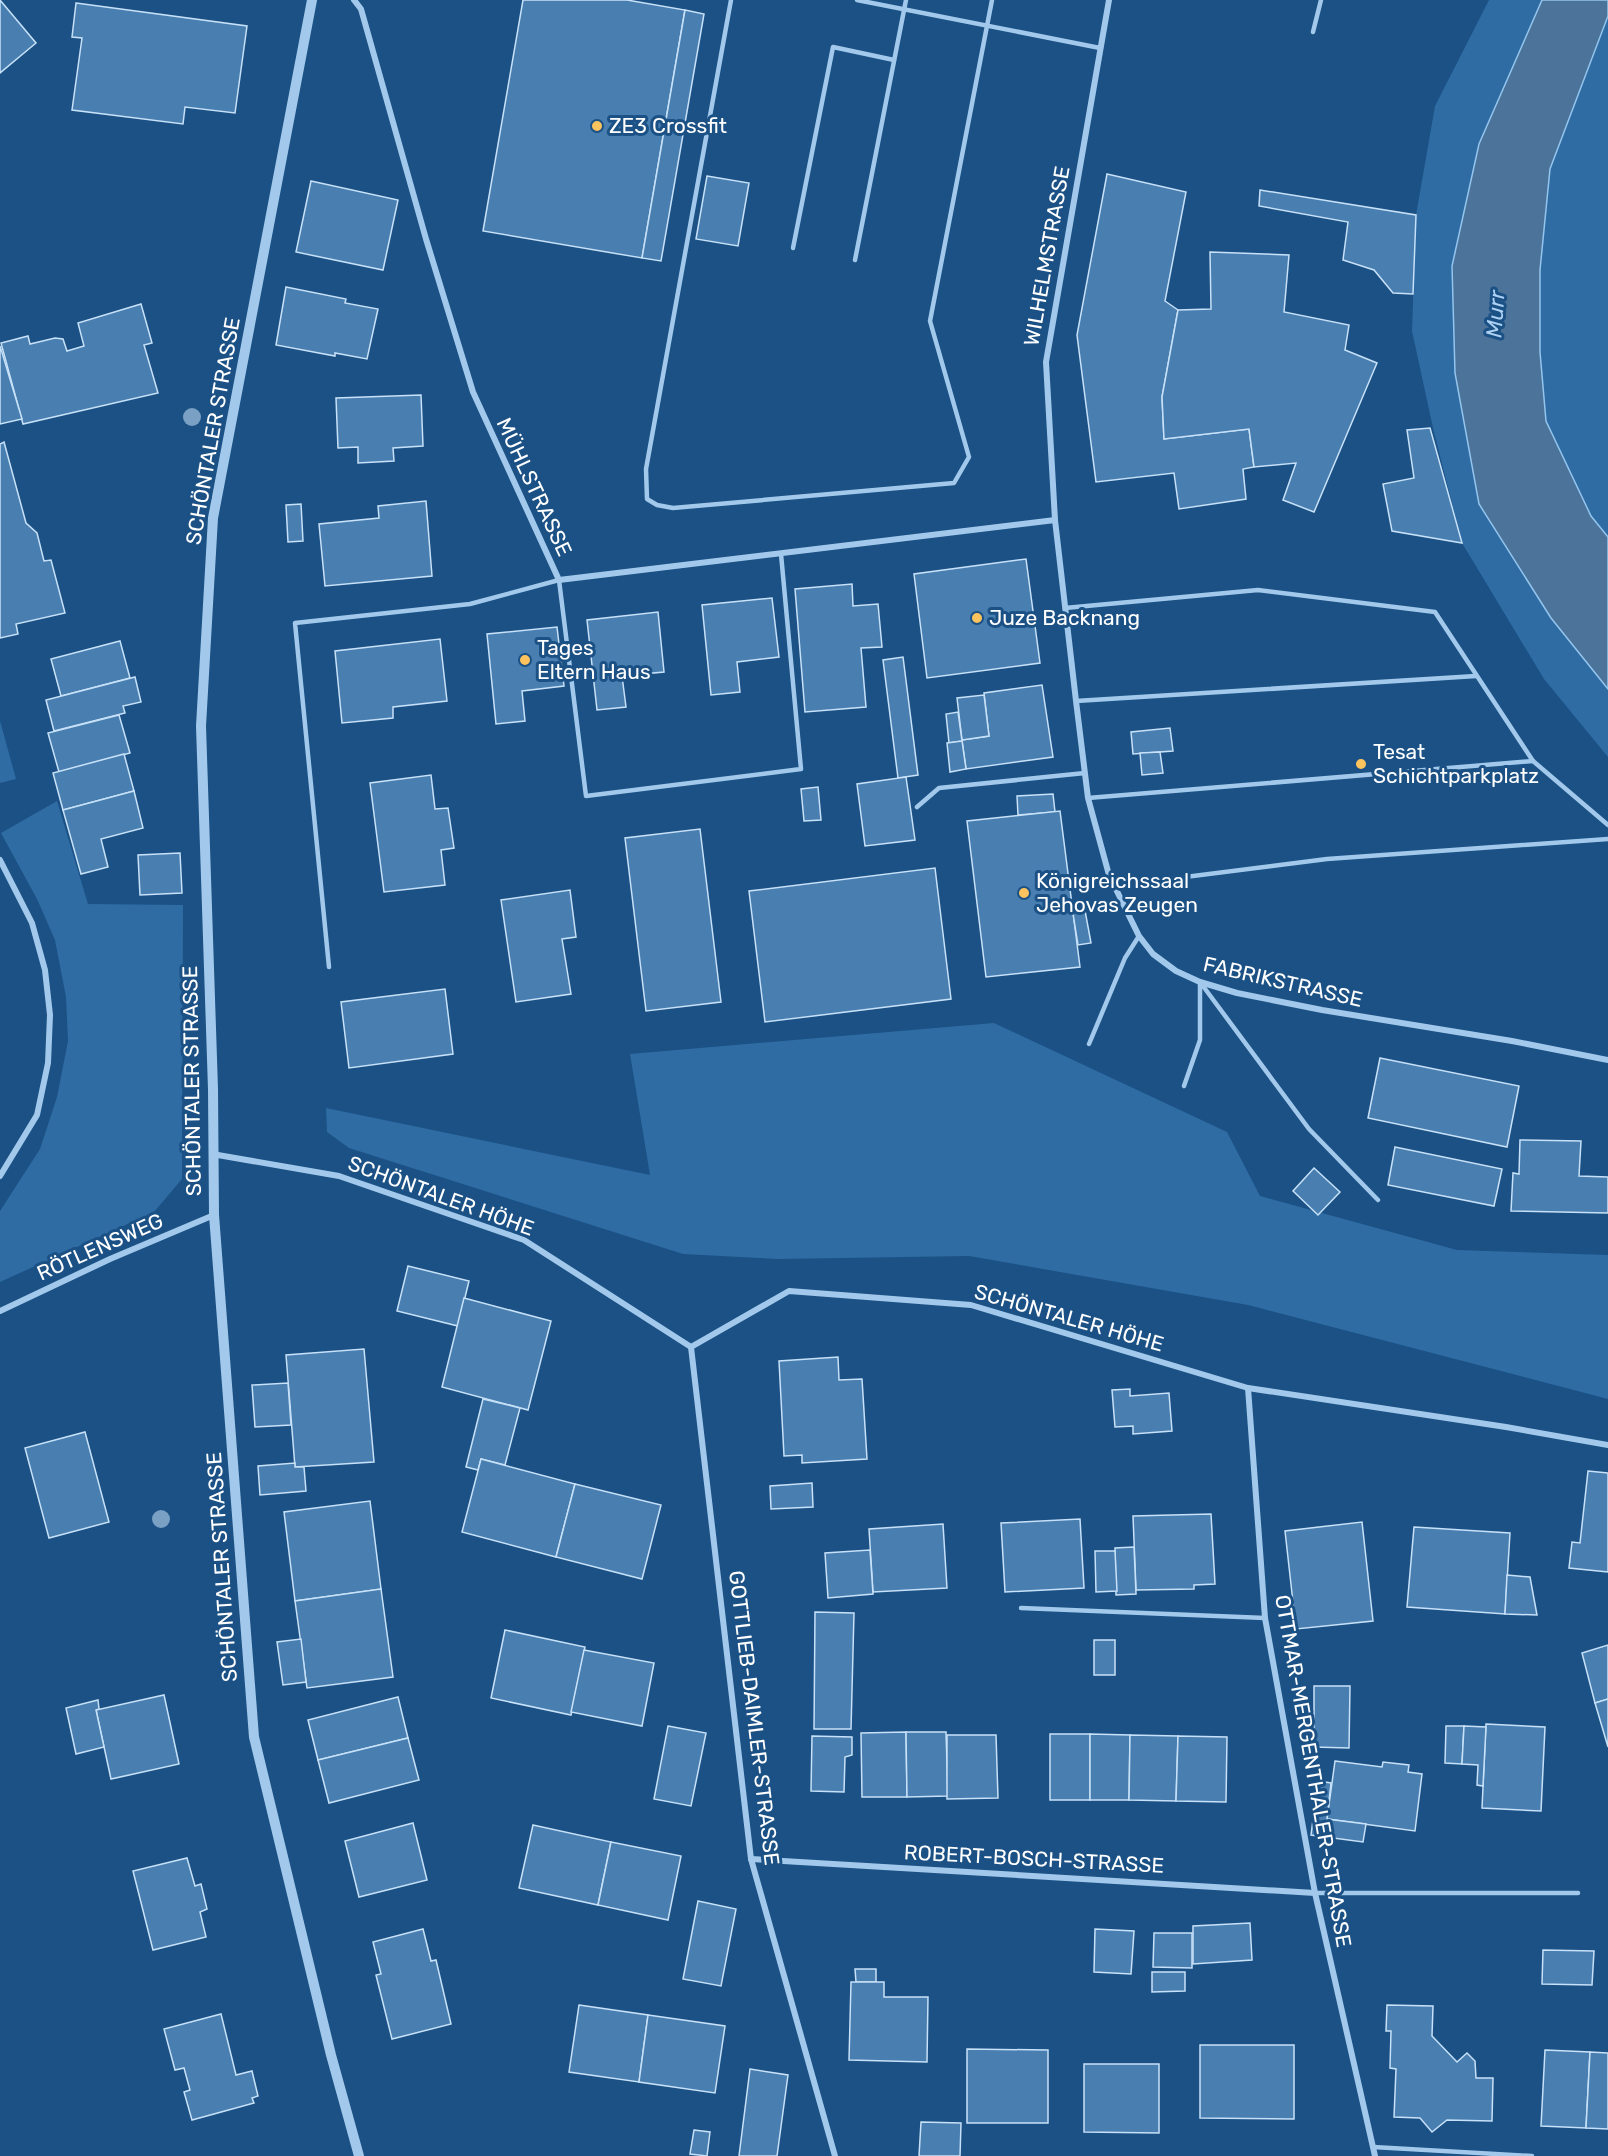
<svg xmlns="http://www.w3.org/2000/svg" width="1608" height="2156" font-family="Rubik,sans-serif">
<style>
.green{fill:#2e6ca3}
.water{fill:#4c7399;stroke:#94c5ee;stroke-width:1.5}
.building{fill:#487eb0;stroke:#c7e1f8;stroke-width:1.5}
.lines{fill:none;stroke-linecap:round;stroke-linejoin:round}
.service{stroke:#a2c9eb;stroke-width:4.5}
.minor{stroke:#a2c9eb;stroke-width:6}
.tertiary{stroke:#a2c9eb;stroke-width:10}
.tree{fill:#7aa0c4}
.poi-dot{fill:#fdc35e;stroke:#1b5185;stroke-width:2}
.labels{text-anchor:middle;stroke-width:6;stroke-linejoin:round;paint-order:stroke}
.poi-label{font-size:21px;fill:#fff;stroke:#1b5185;text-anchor:start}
.street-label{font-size:21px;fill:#fff;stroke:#1b5185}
.water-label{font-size:22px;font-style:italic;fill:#add2f3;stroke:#1b5185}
</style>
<rect width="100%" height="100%" fill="#1b5185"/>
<!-- green -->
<g class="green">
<path d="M1489,0h53l-63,144 -24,229 24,131 72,114 57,71v68l-64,-78 -82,-136 -29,-115 -21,-97 4,-116 19,-109z"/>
<path d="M1608,16v521l-17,-21 -45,-95 -6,-69v-82l10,-101z"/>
<path d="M0,721l16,58 -16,4z"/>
<path d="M57,801l31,103 95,1 -1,274 -28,33 -154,70v-71l40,-62 17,-52 11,-56 -2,-44 -11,-57 -18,-41 -36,-66z"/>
<path d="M994,1023l233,109 33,64 197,54 151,5v144l-360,-94 -279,-49 -191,3 -95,-5 -334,-106 -22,-16 -1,-24 324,67 -20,-121z"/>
</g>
<!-- water -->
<path class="water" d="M1542,0h66v16l-58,153 -10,101v82l6,69 45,95 17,21v152l-57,-71 -72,-114 -24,-131 -3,-107 27,-122z"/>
<!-- building -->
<g class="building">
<path d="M0,0l36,43 -36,30z"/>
<path d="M523,0h104l58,10 -43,248 -159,-27z"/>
<path d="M76,3l171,23 -12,87 -50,-6 -2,17 -111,-14 10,-72 -10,-1z"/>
<path d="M685,10l19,4 -43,247 -19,-3z"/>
<path d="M1107,174l79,18 -21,109 13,9 -16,87 2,42 85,-10 5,38 -11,2 3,30 -67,10 -5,-36 -78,9 -19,-147z"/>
<path d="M707,176l42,7 -11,63 -42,-7z"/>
<path d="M311,181l87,19 -15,70 -87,-18z"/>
<path d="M1260,190l156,25 -3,79 -20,-1 -19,-23 -31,-10 5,-38 -89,-16z"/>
<path d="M1210,252l79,3 -5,57 65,13 -4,25 32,13 -63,149 -31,-12 13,-37 -42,4 -5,-38 -85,10 -2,-42 16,-87 33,-1z"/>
<path d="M286,287l60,12 -1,4 33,6 -11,50 -32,-6v3l-59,-11z"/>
<path d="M141,304l11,39 -8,2 14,48 -135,31 -22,-81 27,-7 2,8 25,-6 8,1 4,12 17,-5 -6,-23z"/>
<path d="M0,346l22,73 -22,5z"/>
<path d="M421,395l2,51 -30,2 1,13 -36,2v-16l-20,1 -2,-50z"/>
<path d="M1430,428l32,115 -70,-12 -9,-47 31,-6 -7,-48z"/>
<path d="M4,442l22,81 11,10 7,28 7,-1 14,53 -49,11 2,10 -18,4v-194z"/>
<path d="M426,501l6,75 -107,10 -6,-62 60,-6 -1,-12z"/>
<path d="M301,504l2,37 -15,1 -2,-37z"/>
<path d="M1026,559l14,104 -113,15 -13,-104z"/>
<path d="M852,584l1,22 25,-2 4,43 -21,1 5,59 -61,5 -10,-123z"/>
<path d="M772,598l7,59 -42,5 3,30 -29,3 -9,-90z"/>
<path d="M658,612l6,60 -42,4 4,31 -29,3 -10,-90z"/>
<path d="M557,627l7,59 -42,5 3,30 -29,3 -9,-90z"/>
<path d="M440,639l7,62 -54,6v11l-51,5 -7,-72z"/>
<path d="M120,641l10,37 -69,18 -10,-37z"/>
<path d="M903,657l15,118 -20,3 -15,-118z"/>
<path d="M135,677l6,25 -18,4 2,7 -71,18 -8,-31z"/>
<path d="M1042,685l11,72 -87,12 -4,-29 27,-4 -5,-43z"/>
<path d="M984,695l5,41 -27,4 -5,-42z"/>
<path d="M958,712l4,29 -13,2 -3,-29z"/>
<path d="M119,715l11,38 -71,19 -11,-39z"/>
<path d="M1170,728l3,23 -40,3 -2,-22z"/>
<path d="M962,741l4,28 -16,3 -3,-29z"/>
<path d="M1160,752l3,21 -21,2 -2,-22z"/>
<path d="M124,754l10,37 -71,19 -10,-37z"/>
<path d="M431,775l4,34 13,-1 6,40 -13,2 4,35 -61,7 -14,-109z"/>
<path d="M906,777l9,63 -50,6 -8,-62z"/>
<path d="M818,787l3,33 -17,1 -3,-32z"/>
<path d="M134,791l9,37 -42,11 7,28 -27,7 -18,-64z"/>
<path d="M1053,794l2,18 -37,3 -1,-19z"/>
<path d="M1060,811l20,156 -94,10 -19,-156z"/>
<path d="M700,829l21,173 -75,9 -21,-173z"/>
<path d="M180,853l2,40 -42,2 -2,-40z"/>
<path d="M935,868l16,131 -186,23 -16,-131z"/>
<path d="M570,890l6,47 -14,2 9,55 -55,8 -15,-102z"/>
<path d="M1079,905h5l7,38 -13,2 -6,-38z"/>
<path d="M445,989l8,65 -104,14 -8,-66z"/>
<path d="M1380,1058l139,28 -12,61 -139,-29z"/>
<path d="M1520,1140l61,1 -2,35 29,1v36l-97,-2 2,-38 6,1z"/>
<path d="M1395,1147l107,22 -8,37 -106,-21z"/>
<path d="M1314,1168l26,24 -22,23 -25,-24z"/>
<path d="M408,1266l61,15 -11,45 -61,-15z"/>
<path d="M464,1298l87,23 -23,89 -86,-23z"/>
<path d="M364,1349l10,113 -79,5 -9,-112z"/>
<path d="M838,1357l1,23 23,-1 5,80 -65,4v-8l-18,1 -5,-95z"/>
<path d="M288,1383l3,42 -36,2 -3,-42z"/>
<path d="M1130,1389v7l39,-3 3,38 -39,3v-8l-18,1 -3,-37z"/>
<path d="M483,1399l37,9 -15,57 -24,-6 -3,11 -12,-3z"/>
<path d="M85,1432l24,90 -60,16 -24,-90z"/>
<path d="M481,1459l94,25 -19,73 -94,-25z"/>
<path d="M295,1463v4h9l2,24 -46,4 -2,-29z"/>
<path d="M1588,1471l20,2v99l-39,-4 3,-26 8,1z"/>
<path d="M812,1483l1,24 -42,2 -1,-23z"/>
<path d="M575,1484l86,21 -19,74 -86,-22z"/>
<path d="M370,1501l11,88 -86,12 -11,-89z"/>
<path d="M1211,1514l4,70 -21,1v4l-58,1 -3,-74z"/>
<path d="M1080,1519l4,69 -79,4 -4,-69z"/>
<path d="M1362,1522l11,99 -77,8 -11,-98z"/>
<path d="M943,1524l4,64 -74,4 -4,-63z"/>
<path d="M1414,1527l96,6 -5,81 -98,-7z"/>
<path d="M1134,1547l2,47 -20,1 -1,-47z"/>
<path d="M870,1550l3,44 -45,4 -3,-45z"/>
<path d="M1095,1551h20l2,40 -21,1z"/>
<path d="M1507,1575l23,2 7,38 -32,-1z"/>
<path d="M381,1589l12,88 -86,11 -12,-87z"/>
<path d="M815,1612l39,1 -3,116h-37z"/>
<path d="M505,1630l80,17 -14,68 -80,-17z"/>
<path d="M301,1639l5,43 -23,3 -6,-43z"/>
<rect x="1094" y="1640" width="21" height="35"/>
<path d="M1608,1645v54l-13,4 -13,-50z"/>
<path d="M584,1650l70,13 -12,63 -71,-14z"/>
<path d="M1314,1686h36l-1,62 -35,-1z"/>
<path d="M164,1695l15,69 -68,15 -15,-69z"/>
<path d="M398,1697l10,41 -90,22 -10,-40z"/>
<path d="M1608,1699v48l-13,-44z"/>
<path d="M98,1700l1,9 -3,1 8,37 -28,7 -10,-46z"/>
<path d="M1486,1724l59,3 -4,84 -59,-3z"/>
<path d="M668,1726l38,7 -15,73 -37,-7z"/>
<path d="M1446,1726h18l-2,38 -17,-1z"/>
<path d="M1464,1726l22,1 -3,59 -6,-1 1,-20 -16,-1z"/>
<path d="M906,1732l1,65h-45l-1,-64z"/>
<path d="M906,1732h40l2,64 -41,1z"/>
<rect x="1050" y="1734" width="40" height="66"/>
<path d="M1090,1734l40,1 -1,65h-39z"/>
<path d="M947,1735h49l2,63 -51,1z"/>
<path d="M1130,1735l48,1 -2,65 -47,-1z"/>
<path d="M812,1736l40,1v18l-7,2 -1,35 -33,-1z"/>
<path d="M1178,1736l49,1 -1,65 -50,-1z"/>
<path d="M408,1738l11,42 -90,23 -11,-43z"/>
<path d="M1335,1761l47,6 1,-5 26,3 -1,7 14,2 -7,57 -88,-12z"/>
<path d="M1318,1781l13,2 -4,36 39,5 -3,18 -52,-7z"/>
<path d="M413,1823l14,57 -68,17 -14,-56z"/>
<path d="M533,1825l78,17 -13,63 -79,-17z"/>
<path d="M611,1842l70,14 -13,64 -70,-15z"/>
<path d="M187,1858l8,28 6,-2 6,25 -7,3 6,25 -53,13 -20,-79z"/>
<path d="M698,1901l38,8 -15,77 -38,-7z"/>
<path d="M1250,1923l2,37 -59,4v-38z"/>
<path d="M423,1929l8,32 5,-1 15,64 -59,15 -16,-64 5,-1 -8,-32z"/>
<path d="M1095,1929l39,2 -3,43 -37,-2z"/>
<path d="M1154,1933h38v35l-39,-1z"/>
<path d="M1543,1950l51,1 -2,34 -50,-1z"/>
<path d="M855,1969h21v13h-20z"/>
<path d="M1152,1972h33v19l-33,1z"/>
<path d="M851,1982h33v15h44l-1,65 -78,-2z"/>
<path d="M579,2005l69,10 -9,67 -70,-10z"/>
<path d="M1387,2005l46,1 -1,30 25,26 10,-9 8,8 1,17h17l-1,43 -45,-1 -15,12 -12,-14 -26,-1 2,-48 -6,-1 1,-37h-5z"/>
<path d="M221,2014l15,61 16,-4 6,25 -6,2 2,5 -62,17 -8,-28 6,-2 -6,-22 -9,2 -11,-41z"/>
<path d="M648,2015l77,11 -10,67 -76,-11z"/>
<path d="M1200,2045h94v74l-94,-1z"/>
<path d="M967,2049l81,1v73h-81z"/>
<path d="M1545,2050l45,2 -4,76 -45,-2z"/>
<path d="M1590,2052l18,1v76l-22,-1z"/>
<path d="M1084,2064h75v69l-75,-1z"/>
<path d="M750,2069l38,6 -11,81h-38z"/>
<path d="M921,2122l40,1 -1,33h-41z"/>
<path d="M694,2130l16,2 -3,24 -17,-2z"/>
</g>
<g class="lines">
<!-- service -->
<g class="service">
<path d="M731,0l-85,469 1,30 10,6 16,3 281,-25 15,-26 -39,-136 62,-321"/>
<path d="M857,0l243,48"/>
<path d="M1313,32l8,-32"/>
<path d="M793,248l40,-201 61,13"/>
<path d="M855,260l51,-260"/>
<path d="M1065,608l193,-18 177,22 98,149 75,64"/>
<path d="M1076,701l400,-25"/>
<path d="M1088,798l445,-37"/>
<path d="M917,807l22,-19 146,-15"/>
<path d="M1114,886l213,-27 281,-20"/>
<path d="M329,967l-34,-344 175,-19 89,-24 27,216 215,-27 -20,-215"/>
<path d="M1200,982l109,147 69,71"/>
<path d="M1089,1044l36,-86 14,-22"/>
<path d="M1184,1086l16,-46v-58"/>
<path d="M1021,1608l244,10"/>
<path d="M1315,1893h263"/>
<path d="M1373,2147l159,9"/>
</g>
<!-- minor -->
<g class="minor">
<path d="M354,0l7,9 65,230 47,153 86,188 496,-60"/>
<path d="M1109,0l-63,362 9,158 21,181 12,97 21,77 30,61 14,18 23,17 24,11 37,11 85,17 190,31 96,19"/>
<path d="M0,860l32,63 13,47 5,45 -2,48 -11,52 -37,61"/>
<path d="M212,1154l127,22 185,64 167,107"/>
<path d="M0,1311l110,-52 104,-44"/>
<path d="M691,1347l98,-56 182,14 277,83 258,39 102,18"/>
<path d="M691,1347l60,512 84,297"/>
<path d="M1248,1388l17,230 50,275 60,263"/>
<path d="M751,1859l564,34"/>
</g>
<!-- tertiary -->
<path class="tertiary" d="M312,0l-99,518 -12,208 12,363 1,126 40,522 77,318 28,101"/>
</g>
<!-- trees -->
<g class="tree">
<circle cx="192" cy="417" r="9"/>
<circle cx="161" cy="1519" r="9"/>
</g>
<!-- markers -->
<g class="poi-dot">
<circle cx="597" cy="126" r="6"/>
<circle cx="977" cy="618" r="6"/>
<circle cx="525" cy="660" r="6"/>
<circle cx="1361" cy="764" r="6"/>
<circle cx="1024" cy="893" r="6"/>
</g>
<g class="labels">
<!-- poi labels -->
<g class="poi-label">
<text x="609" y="133">ZE3 Crossfit</text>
<text x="989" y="625">Juze Backnang</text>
<text x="537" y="655">Tages<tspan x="537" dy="24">Eltern Haus</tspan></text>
<text x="1373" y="759">Tesat<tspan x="1373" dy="24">Schichtparkplatz</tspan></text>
<text x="1036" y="888">Königreichssaal<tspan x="1036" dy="24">Jehovas Zeugen</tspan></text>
</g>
<!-- street labels -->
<g class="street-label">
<text transform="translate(1047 256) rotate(-80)" y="7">WILHELMSTRASSE</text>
<text transform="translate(213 431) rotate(-80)" y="7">SCHÖNTALER STRASSE</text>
<text transform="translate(534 487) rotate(65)" y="7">MÜHLSTRASSE</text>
<text transform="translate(1283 982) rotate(13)" y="7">FABRIKSTRASSE</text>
<text transform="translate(192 1081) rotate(-91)" y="7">SCHÖNTALER STRASSE</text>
<text transform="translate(441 1196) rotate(20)" y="7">SCHÖNTALER HÖHE</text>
<text transform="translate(100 1247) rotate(-24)" y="7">RÖTLENSWEG</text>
<text transform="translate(1069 1318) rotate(16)" y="7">SCHÖNTALER HÖHE</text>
<text transform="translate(222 1567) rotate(-94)" y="7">SCHÖNTALER STRASSE</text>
<text transform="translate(754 1718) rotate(83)" y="7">GOTTLIEB-DAIMLER-STRASSE</text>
<text transform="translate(1313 1771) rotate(80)" y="7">OTTMAR-MERGENTHALER-STRASSE</text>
<text transform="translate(1034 1859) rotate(3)" y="7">ROBERT-BOSCH-STRASSE</text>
</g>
<!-- water labels -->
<g class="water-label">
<text transform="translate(1495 314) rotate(-86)" y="8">Murr</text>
</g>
</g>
</svg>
